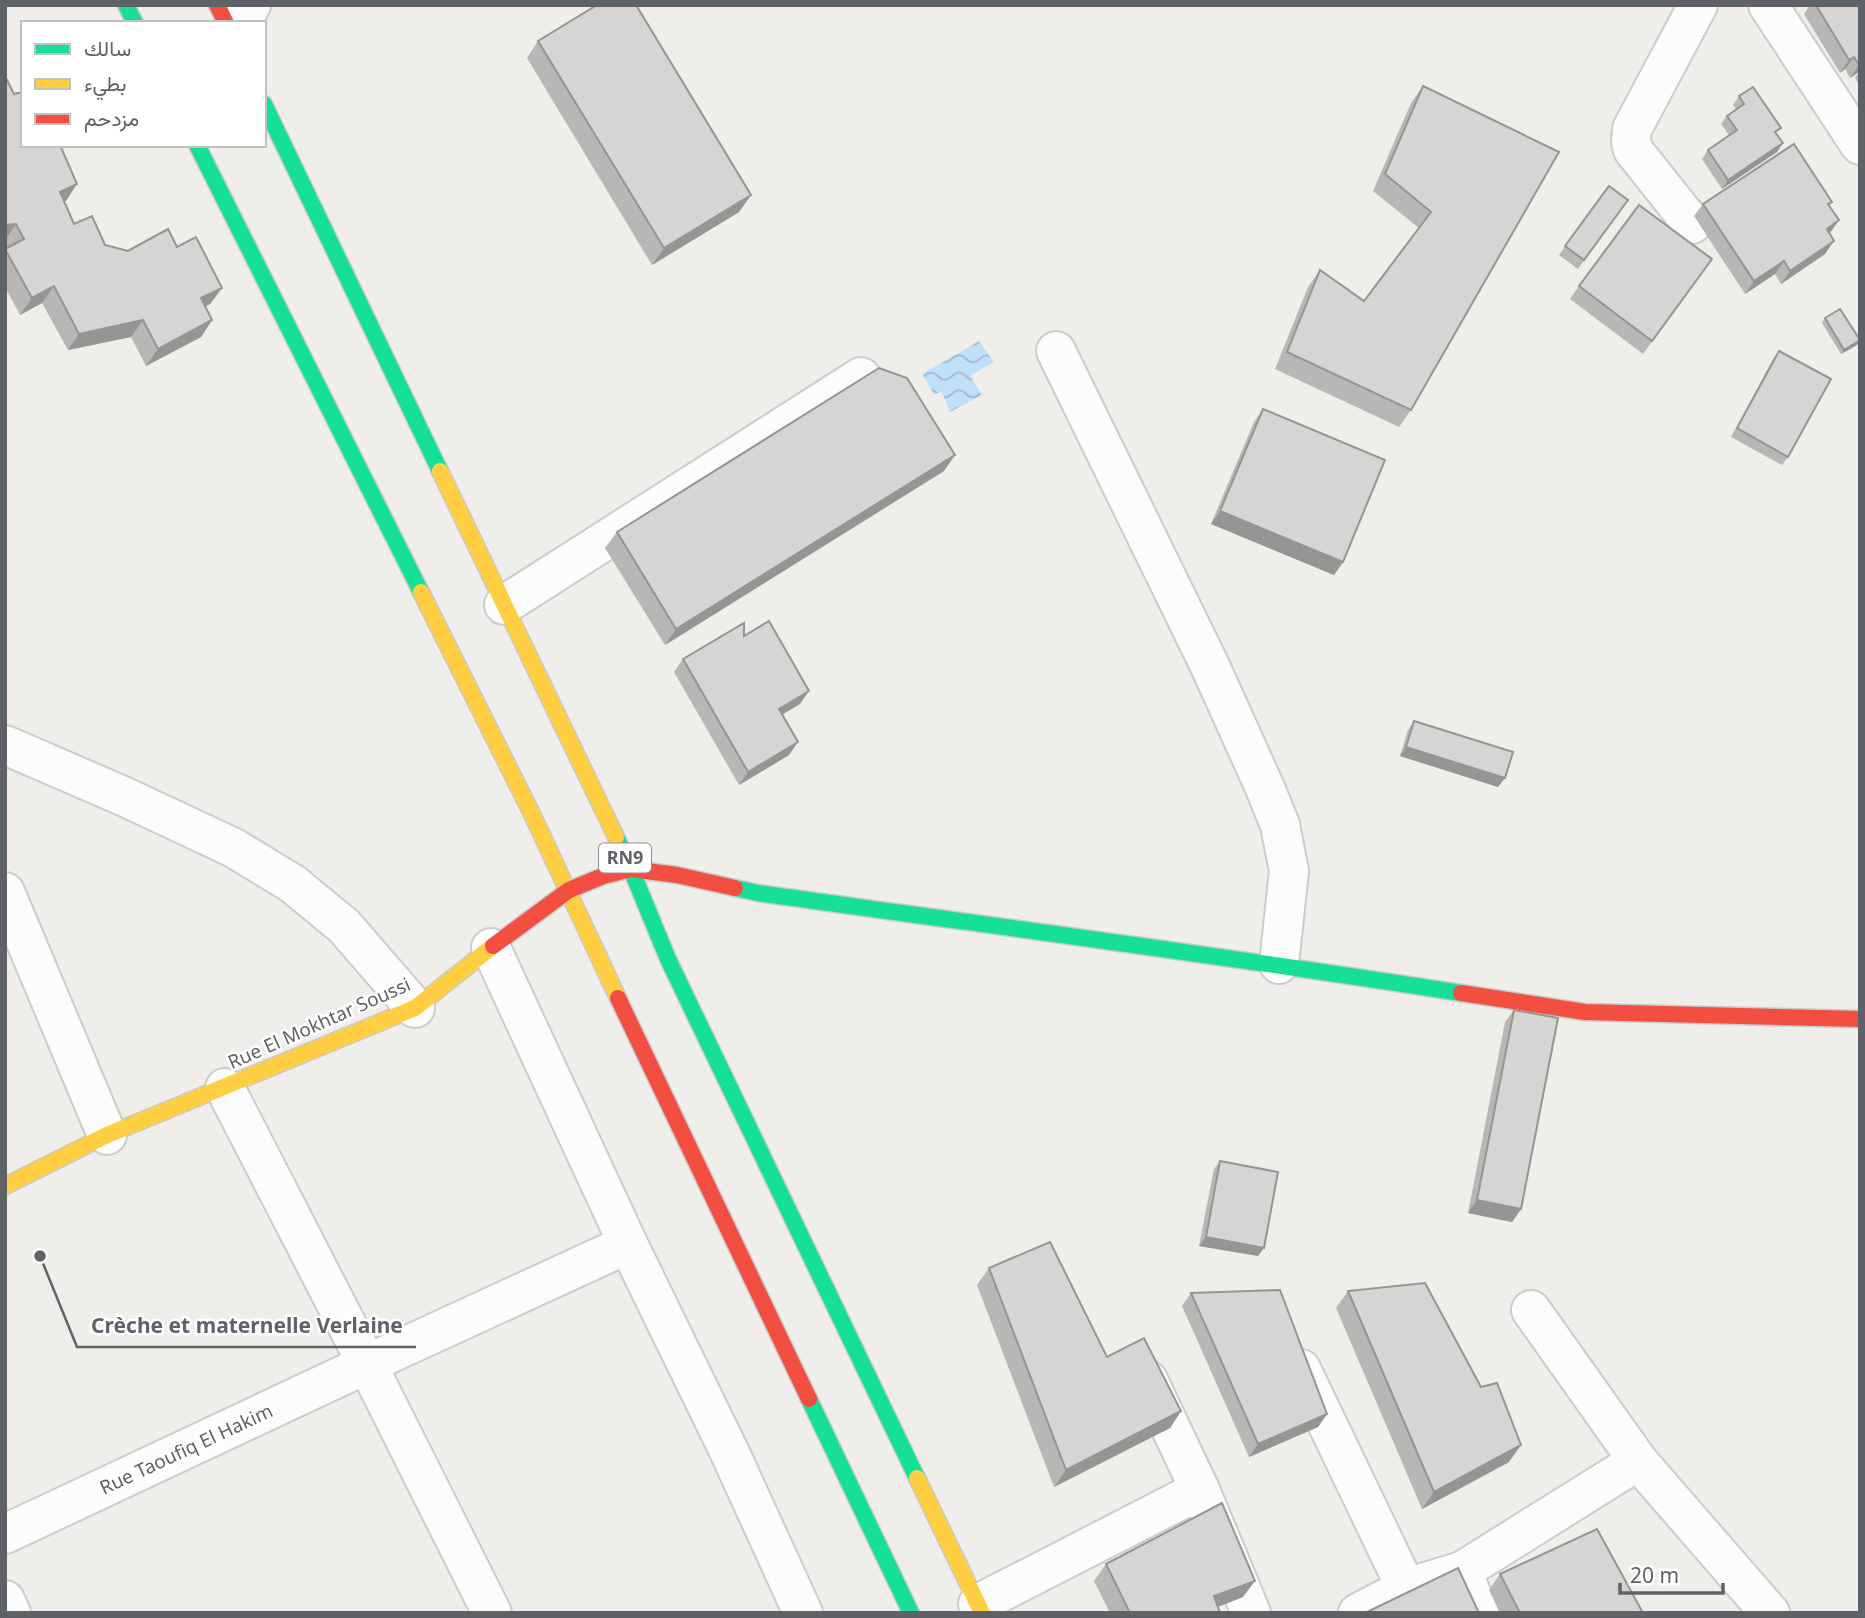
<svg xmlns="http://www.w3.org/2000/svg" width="1865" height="1618" font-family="'Noto Sans',Vazirmatn,sans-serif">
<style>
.water{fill:url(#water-waves)}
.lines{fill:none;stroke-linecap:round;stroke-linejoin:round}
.street-casing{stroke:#cbcccc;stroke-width:42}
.fast-casing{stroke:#cacacb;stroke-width:19}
.slow-casing{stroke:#cacacb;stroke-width:19}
.jam-casing{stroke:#cacacb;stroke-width:19}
.street{stroke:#fdfcfc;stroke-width:38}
.fast{stroke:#16e098;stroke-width:16}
.slow{stroke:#ffcf43;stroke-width:16}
.jam{stroke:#f24e42;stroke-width:16}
.wall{fill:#b8b7b5}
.shaded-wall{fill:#969594}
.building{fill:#d6d5d3;stroke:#969594;stroke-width:2}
.labels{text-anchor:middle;stroke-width:5;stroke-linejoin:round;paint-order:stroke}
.shield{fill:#fff;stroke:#8f9295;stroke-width:2}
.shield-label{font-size:18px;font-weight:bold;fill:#5f6368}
.street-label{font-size:19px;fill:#5f6368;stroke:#fff}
.leader{fill:none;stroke:#5f6368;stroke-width:2.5}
.callout-dot{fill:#5f6368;stroke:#fff;stroke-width:2.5}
.callout-label{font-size:21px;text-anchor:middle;font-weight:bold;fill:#5f6368;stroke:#fff;stroke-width:5;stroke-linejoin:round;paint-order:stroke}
</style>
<defs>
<pattern id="water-waves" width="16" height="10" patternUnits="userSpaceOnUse" patternTransform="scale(1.75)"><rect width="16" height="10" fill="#bfe0f9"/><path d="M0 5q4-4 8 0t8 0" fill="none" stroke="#9eb9cd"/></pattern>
</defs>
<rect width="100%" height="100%" fill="#efeeea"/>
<!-- water -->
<path class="water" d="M979,341l15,21 -24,14 12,19 -32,17 -8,-20 -8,2 -12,-20z"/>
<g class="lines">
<defs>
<g id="street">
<path d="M1768,5l92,140"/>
<path d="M241,23l10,-18"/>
<path d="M1692,224l-59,-74 -2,-8 1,-13 66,-124"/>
<path d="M1056,351l154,315 55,122 15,37 9,46 -10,93"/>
<path d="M504,605l357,-228"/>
<path d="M5,745l118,51 111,52 59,36 51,42 71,82"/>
<path d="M5,892l102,243"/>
<path d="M491,948l137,296 101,207 74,162"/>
<path d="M225,1088l142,276 125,249"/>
<path d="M1531,1310l107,151 132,152"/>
<path d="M1301,1369l105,219"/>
<path d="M1148,1380l52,110 51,123"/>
<path d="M5,1534l362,-170 261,-120"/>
<path d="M1462,1571l17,42"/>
<path d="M5,1600l6,13"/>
<path d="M978,1604l222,-114"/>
<path d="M1358,1613l48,-25 56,-17 176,-110"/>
</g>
<g id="fast">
<path d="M126,5l9,18"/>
<path d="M264,104l176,367"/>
<path d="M197,145l224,447"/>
<path d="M616,837l15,32 37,90 249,519"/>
<path d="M735,888l23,5c234,33 469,63 703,100"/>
<path d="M809,1399l102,214"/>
</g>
<g id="slow">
<path d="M440,471l176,366"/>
<path d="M421,592l111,222 86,184"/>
<path d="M5,1186l102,-51 308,-127 78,-62"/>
<path d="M917,1478l65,135"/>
</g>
<g id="jam">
<path d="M217,5l9,18"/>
<path d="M493,946l76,-56 34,-14 28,-7 46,6 58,13"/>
<path d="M1461,993l124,19 275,7"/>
<path d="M618,998l191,401"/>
</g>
</defs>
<!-- street casing -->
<use href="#street" class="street-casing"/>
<!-- fast casing -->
<use href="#fast" class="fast-casing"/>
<!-- slow casing -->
<use href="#slow" class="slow-casing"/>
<!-- jam casing -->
<use href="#jam" class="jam-casing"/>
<!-- street -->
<use href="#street" class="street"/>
<!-- fast -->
<use href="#fast" class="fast"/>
<!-- slow -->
<use href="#slow" class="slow"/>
<!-- jam -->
<use href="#jam" class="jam"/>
</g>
<!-- wall -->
<g class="wall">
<path d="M1810,5h50v81l-5,-8 4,-6 -9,6 -5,-9 -5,4 -36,-59z"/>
<path d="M538,41l213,154 -12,17 -87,53 -125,-207z"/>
<path d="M5,76l61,125h-2l10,23 31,21 23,6 49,-4 45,41 -12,16 -5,3 7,13 -11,17 -55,29 -15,-29 -63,13 -26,-47 -22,12 -15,-28v-38l3,-1 -3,-5z"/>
<path d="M1423,86l136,66 -148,258 -12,17 -124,-58 33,-82 12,-17 44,31 55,-73 -46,-37 38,-88z"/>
<path d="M1739,96l38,38v18l-55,37 -20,-30 6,-9 21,-15 -8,-11 6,-8 9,-7 -3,-4z"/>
<path d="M1609,186l19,14 -50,69 -19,-14z"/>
<path d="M1832,202l-3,4v27l-4,21 -44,30 -6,-10 -30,20 -51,-78 9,-12z"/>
<path d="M1712,259l-69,95 -73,-55 9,-13z"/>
<path d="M1825,318l32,27 -16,9 -19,-31z"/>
<path d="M1779,351l9,106 -6,8 -51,-28 42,-78z"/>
<path d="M1263,409l80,153 -9,13 -123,-51 43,-102z"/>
<path d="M944,471l-279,174 -60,-97 12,-16z"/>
<path d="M683,659l117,45 -18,10 7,41 -50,30 -65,-113z"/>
<path d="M1414,721l84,66 -98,-31 8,-26z"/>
<path d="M1514,1010l7,199 -9,13 -44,-9 37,-191z"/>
<path d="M1220,1161l38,95 -59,-10 15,-77z"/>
<path d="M989,1268l192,143 -11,17 -116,59 -77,-202z"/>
<path d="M1348,1291l161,171 -87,47 -86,-201z"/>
<path d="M1191,1293l136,121 -9,13 -69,30 -67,-151z"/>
<path d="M1106,1564l137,33 -25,10 2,6h-110l-16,-32z"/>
<path d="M1500,1574l143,39h-143l-11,-23z"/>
</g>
<!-- shaded-wall -->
<g class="shaded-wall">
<path d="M1854,57l-9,12 -5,4 9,-13z"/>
<path d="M1860,64v6l-1,2 -9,6z"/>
<path d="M1783,143l-6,9 -55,37 6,-9z"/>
<path d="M77,184l-11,17 -18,7 12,-16z"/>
<path d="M751,195l-12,17 -87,53 12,-17z"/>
<path d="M1839,220l-9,13 -3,-4z"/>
<path d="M16,224l-11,16v-15z"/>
<path d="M1834,241l-9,13 -44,30 9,-13z"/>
<path d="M1784,261l-9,13 -30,20 9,-13z"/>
<path d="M54,286l-12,17 -22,12 12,-17z"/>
<path d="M222,288l-12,16 -21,11 12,-17z"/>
<path d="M143,320l-12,17 -63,13 11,-16z"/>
<path d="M212,320l-11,17 -55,29 12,-17z"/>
<path d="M1860,341l-3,4 -16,9 3,-4z"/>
<path d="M955,455l-11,16 -279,174 11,-16z"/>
<path d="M1220,511l123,51 -9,13 -123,-51z"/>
<path d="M809,691l-9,13 -30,18 9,-13z"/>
<path d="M798,742l-9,13 -50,30 9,-13z"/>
<path d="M1406,747l99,31 -7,9 -98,-31z"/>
<path d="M1477,1200l44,9 -9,13 -44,-9z"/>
<path d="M1206,1237l58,11 -6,8 -59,-10z"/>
<path d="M1181,1411l-11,17 -116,59 12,-17z"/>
<path d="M1327,1414l-9,13 -69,30 9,-13z"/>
<path d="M1521,1445l-12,17 -87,47 12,-17z"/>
<path d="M1255,1581l-12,16 -41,16 12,-17z"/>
</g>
<!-- building -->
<g class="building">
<path d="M597,5h39l115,190 -87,53 -126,-207z"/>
<path d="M1816,5h44v59l-1,1 -5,-8 -5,3z"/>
<path d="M5,76l9,18 9,-2v53h37l17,39 -17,8 14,32 18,-8 13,29 23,6 40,-22 9,18 19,-10 26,51 -21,10 11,22 -54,29 -15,-29 -64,14 -25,-48 -22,12 -27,-49 19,-10 -8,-15 -11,1z"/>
<path d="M1423,86l136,66 -148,258 -124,-58 33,-82 44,31 67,-89 -46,-38z"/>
<path d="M1753,87l28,41 -6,4 8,11 -55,37 -20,-30 29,-20 -10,-14 17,-12 -5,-8z"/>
<path d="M1794,144l38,58 -4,2 11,16 -12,9 7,12 -44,30 -6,-10 -30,20 -51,-77z"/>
<path d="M1609,186l19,14 -44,60 -19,-14z"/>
<path d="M1639,205l73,54 -60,82 -73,-55z"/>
<path d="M1840,309l20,31 -16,10 -19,-32z"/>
<path d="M1779,351l52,28 -43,78 -51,-29z"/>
<path d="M879,368l28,10 48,77 -279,174 -59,-97z"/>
<path d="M1263,409l122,51 -42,102 -123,-51z"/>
<path d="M769,621l40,70 -30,18 19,33 -50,30 -65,-113 61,-36v13z"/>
<path d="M1414,721l99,31 -8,26 -99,-31z"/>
<path d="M1514,1010l44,8 -37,191 -44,-9z"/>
<path d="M1220,1161l58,11 -14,76 -58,-11z"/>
<path d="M1050,1242l57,115 37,-19 37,73 -115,59 -77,-202z"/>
<path d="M1425,1283l56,104 16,-4 24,62 -87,47 -86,-201z"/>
<path d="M1280,1290l47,124 -69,30 -67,-151z"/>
<path d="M1222,1503l33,78 -41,15 6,17h-90l-24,-49z"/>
<path d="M1597,1529l46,84h-123l-20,-39z"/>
<path d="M1458,1568l21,45h-114z"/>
</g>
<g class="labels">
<!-- shield labels -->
<rect class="shield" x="599" y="843.5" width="52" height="29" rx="5"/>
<g class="shield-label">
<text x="625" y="864">RN9</text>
</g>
<!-- street labels -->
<g class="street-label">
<text transform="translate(319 1023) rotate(-24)" y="7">Rue El Mokhtar Soussi</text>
<text transform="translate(186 1449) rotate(-25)" y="7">Rue Taoufiq El Hakim</text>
</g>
</g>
<!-- callouts -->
<path class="leader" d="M40 1256L77 1347H416"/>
<circle class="callout-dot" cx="40" cy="1256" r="7"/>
<g class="callout-label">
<text x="247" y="1333">Crèche et maternelle Verlaine</text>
</g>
<!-- border -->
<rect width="1865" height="1618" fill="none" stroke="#5f6368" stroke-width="14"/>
<!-- legend -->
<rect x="21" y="21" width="245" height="126" fill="#ffffff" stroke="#bfc1c3" stroke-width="2"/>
<rect x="35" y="44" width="35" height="10" fill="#16e098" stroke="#bfc1c3" stroke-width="2"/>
<text x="84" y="56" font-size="21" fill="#5f6368">سالك</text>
<rect x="35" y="79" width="35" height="10" fill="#ffcf43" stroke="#bfc1c3" stroke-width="2"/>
<text x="84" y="91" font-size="21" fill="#5f6368">بطيء</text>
<rect x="35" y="114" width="35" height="10" fill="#f24e42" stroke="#bfc1c3" stroke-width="2"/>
<text x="84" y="126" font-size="21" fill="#5f6368">مزدحم</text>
<!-- scale -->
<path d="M1620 1583v10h103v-10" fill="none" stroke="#5f6368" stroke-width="3.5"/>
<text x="1630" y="1583" font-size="21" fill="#5f6368" stroke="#ffffff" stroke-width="5" paint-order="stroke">20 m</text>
</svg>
